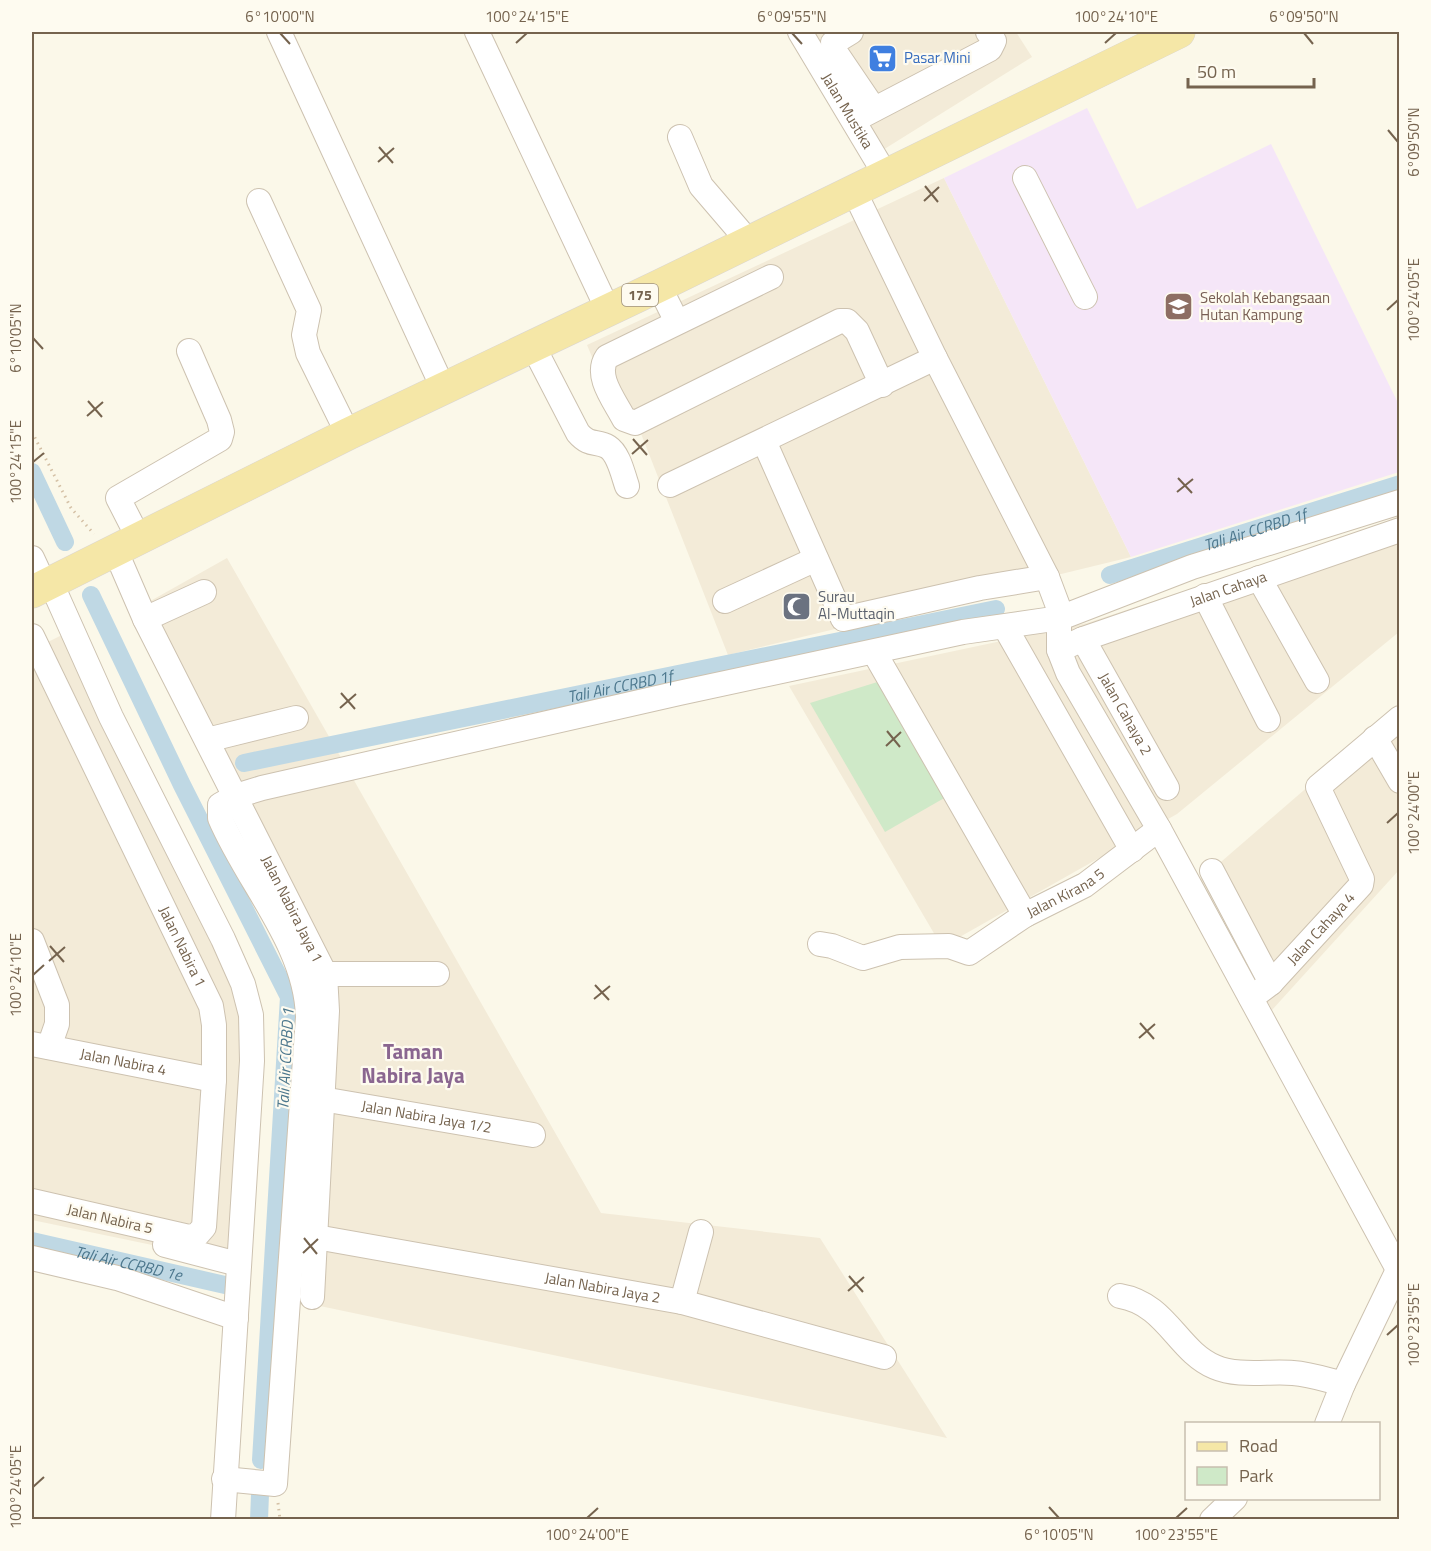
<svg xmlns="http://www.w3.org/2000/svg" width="1431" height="1551" font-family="'Titillium Web',sans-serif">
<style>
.residential{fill:#f3ebd8}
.education{fill:#f5e6f8}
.green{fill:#cfe9c8}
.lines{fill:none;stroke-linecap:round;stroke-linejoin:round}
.canal{stroke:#bfd8e4;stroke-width:18}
.minor-casing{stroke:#cdc2b0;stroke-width:26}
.major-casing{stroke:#dbd6d1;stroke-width:33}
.path{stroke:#d4c0a5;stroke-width:3;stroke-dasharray:1.5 4.5;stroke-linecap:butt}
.minor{stroke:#fff;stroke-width:24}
.major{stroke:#f5e7a7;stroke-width:32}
.ticks{fill:none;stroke:#75634e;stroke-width:2}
.labels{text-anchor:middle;stroke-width:4.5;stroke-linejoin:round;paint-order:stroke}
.shield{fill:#fefbf0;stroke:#9e917f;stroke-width:1.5}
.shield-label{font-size:14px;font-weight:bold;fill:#75634e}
.shop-label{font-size:15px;fill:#366cbe;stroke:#fefbf0;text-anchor:start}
.street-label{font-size:15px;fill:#75634e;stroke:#fefbf0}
.education-label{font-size:15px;fill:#785e54;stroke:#fefbf0;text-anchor:start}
.worship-label{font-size:15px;fill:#5b616d;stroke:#fefbf0;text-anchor:start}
.water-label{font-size:16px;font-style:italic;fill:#4c778d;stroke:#fefbf0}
.district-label{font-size:21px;font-weight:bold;fill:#8a6690;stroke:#fefbf0}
.neatline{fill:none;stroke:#75634e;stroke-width:2}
.ticks-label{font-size:15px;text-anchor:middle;fill:#75634e}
</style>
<rect width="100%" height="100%" fill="#fbf8e9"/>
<!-- residential -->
<g class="residential">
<path d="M791,32h225l16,25 -162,101z"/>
<path d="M944,178l187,379 -403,98 -90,-229 -15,5 -36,-86z"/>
<path d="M1399,520v112l-222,182 -235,133 -153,-261 298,-63z"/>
<path d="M227,558l374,655 219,25 127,200 -646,-136 14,-327 -186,-362z"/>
<path d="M66,633l180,368 -17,260 -197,-41v-570z"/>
<path d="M1399,708v162l-127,140 -72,-130z"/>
</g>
<!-- education -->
<path class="education" d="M1087,108l50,101 134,-65 128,261v67l-268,85 -187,-379z"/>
<!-- green -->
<path class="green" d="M887,679l66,114 -68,39 -75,-129z"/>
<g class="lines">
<!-- canal -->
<g class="canal">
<path d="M32,472l33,70"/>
<path id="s1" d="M1110,575l290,-91"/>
<path d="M91,595l91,190 107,212 -28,463"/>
<path id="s2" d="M244,763l752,-154"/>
<path id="s3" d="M32,1241l193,44"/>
<path d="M259,1520l1,-26"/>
</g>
<defs>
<g id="minor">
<path d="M279,32l164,356"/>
<path d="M477,32l131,278"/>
<path id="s4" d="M800,32l85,142"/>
<path d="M851,32l-18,11 1,7 40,59"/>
<path d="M854,120l136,-71 4,-8 -6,-9"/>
<path d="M680,137l21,49 48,56"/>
<path d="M1025,178l60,119"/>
<path d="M854,191l81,167 112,219 12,32v41l9,23 91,156 241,444"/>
<path d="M259,201l50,109 -5,25 4,18 40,81"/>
<path d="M771,277l-164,80c-13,19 8,44 17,62l11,4 205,-102h7l10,10 25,54"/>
<path d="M659,286l18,36"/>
<path d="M533,346l45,87c12,14 19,7 30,14 11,7 15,28 19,39"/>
<path d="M764,441l79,178 137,-31 67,-11"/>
<path d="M670,485l265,-127"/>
<path d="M139,539l-21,-41 102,-59 2,-7 -3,-12 -30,-69"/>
<path id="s5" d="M116,552l29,67 180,355 2,37 -15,286"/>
<path d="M32,558l13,28"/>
<path d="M1259,578l58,103"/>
<path d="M51,583l60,134 112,222 20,45 8,31 1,46 -29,459"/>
<path d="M1205,596l63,124"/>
<path d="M725,601l91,-42"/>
<path d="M145,619l59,-27"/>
<path d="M1005,627l127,223"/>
<path id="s6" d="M32,636l179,370 3,19v55l-10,147 -7,8 -8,2 -157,-36"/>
<path id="s7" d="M1083,639l84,149"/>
<path id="s8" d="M1059,650l24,-11 317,-109"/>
<path d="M874,652l151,263"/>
<path d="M1375,738l25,43"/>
<path d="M207,740l89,-22"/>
<path d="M1212,871l59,112"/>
<path d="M32,941l25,64v19l-8,23"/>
<path id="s9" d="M820,944l12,2 31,12 37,-11 49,-1 20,7 56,-38 60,-30 74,-56"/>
<path d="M325,974h112"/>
<path id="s10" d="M1251,998l20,-15 90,-98 1,-6 -44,-92 82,-69"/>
<path id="s11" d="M32,1044l182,36"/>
<path id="s12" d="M322,1099l211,36"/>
<path id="s13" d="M316,1237l366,65 202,55"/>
<path d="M165,1245l73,19"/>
<path d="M32,1258l85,20 119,40"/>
<path d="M1120,1296c47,8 57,55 95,71 23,10 53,4 78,6 17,1 34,7 50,11"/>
<path d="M682,1302l19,-70"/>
<path d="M1327,1424l16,-40 55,-114"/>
<path d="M224,1479l51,5 33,-467c-2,-73 -60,-133 -88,-199v-13l16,-9 26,-8 417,-95 284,-61 97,-14 132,-51 208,-65"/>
<path d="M1212,1520l23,-22"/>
</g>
<path id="major" d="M32,592l316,-158 311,-148 520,-254"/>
</defs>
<!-- minor casing -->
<use href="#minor" class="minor-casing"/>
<!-- major casing -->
<use href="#major" class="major-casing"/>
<!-- path -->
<g class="path">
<path d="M32,432l39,76 23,26"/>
<path d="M278,1503l2,17"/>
</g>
<!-- minor -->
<use href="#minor" class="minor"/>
<!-- major -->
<use href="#major" class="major"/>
</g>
<!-- ticks -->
<path class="ticks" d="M280,33l10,11M792,33l10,11M1304,33l9,11M516,43l11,-10M1105,43l11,-10M1388,130l10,12M379,147l14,16M378,162l16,-14M925,186l13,16M924,201l15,-14M1387,310l11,-10M33,338l10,11M88,401l14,16M87,416l16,-14M633,439l14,16M632,454l16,-14M33,462l11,-9M1178,478l14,15M1177,492l16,-13M341,693l14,16M340,708l16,-14M887,731l13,16M886,746l15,-14M1387,823l11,-10M50,946l14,16M49,961l16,-14M33,975l11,-10M595,985l14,15M594,999l16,-13M1140,1023l14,16M1139,1038l16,-14M304,1238l13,16M303,1253l15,-14M849,1276l14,16M848,1291l16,-14M1387,1335l11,-10M33,1487l11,-10M1049,1507l10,11M587,1518l11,-10M1176,1518l11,-10"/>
<!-- icons -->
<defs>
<symbol id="supermarket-square" viewBox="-11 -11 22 22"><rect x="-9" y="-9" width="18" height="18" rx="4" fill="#3f7fe0" stroke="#fefbf0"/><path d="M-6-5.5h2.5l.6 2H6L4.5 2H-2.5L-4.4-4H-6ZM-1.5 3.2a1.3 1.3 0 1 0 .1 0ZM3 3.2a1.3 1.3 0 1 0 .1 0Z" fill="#fff"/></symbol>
<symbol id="school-square" viewBox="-11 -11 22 22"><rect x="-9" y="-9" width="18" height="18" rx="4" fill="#8d6e63" stroke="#fefbf0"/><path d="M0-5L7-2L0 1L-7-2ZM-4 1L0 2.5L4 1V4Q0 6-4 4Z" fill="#fff"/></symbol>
<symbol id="mosque-square" viewBox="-11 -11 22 22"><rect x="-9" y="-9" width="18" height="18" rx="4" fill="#6b7280" stroke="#fefbf0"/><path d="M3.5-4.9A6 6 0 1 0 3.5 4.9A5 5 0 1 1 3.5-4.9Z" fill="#fff"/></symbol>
</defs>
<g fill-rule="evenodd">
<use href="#supermarket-square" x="866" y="42" width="33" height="33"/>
<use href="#school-square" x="1162" y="290" width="33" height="33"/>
<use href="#mosque-square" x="780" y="590" width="33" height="33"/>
</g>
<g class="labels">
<!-- shield labels -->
<rect class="shield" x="622" y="284" width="36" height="22" rx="4.5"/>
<g class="shield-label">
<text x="640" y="300">175</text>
</g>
<!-- shop labels -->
<g class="shop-label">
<text x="904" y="63">Pasar Mini</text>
</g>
<!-- street labels -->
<g class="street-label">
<text dy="5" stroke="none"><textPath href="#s4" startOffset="92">Jalan Mustika</textPath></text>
<text dy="5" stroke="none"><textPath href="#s8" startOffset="180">Jalan Cahaya</textPath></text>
<text dy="5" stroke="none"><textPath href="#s7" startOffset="86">Jalan Cahaya 2</textPath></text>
<text dy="5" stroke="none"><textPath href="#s9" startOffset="268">Jalan Kirana 5</textPath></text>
<text dy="5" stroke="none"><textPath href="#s5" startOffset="398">Jalan Nabira Jaya 1</textPath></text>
<text dy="5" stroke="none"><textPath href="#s10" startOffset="99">Jalan Cahaya 4</textPath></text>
<text dy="5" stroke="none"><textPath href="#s6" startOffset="345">Jalan Nabira 1</textPath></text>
<text dy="5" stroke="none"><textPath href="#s11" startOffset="93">Jalan Nabira 4</textPath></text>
<text dy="5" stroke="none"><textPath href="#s12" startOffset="106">Jalan Nabira Jaya 1/2</textPath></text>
<text transform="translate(110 1219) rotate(13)" y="5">Jalan Nabira 5</text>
<text dy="5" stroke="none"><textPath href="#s13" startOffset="291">Jalan Nabira Jaya 2</textPath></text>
</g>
<!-- education labels -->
<g class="education-label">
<text x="1200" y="303">Sekolah Kebangsaan<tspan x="1200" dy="17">Hutan Kampung</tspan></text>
</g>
<!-- worship labels -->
<g class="worship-label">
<text x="818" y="602">Surau<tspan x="818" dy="17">Al-Muttaqin</tspan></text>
</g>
<!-- water labels -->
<g class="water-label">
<text dy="6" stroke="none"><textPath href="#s1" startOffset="152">Tali Air CCRBD 1f</textPath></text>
<text dy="6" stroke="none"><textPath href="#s2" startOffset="384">Tali Air CCRBD 1f</textPath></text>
<text transform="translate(285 1059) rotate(-87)" y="6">Tali Air CCRBD 1</text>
<text dy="6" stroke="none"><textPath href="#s3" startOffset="99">Tali Air CCRBD 1e</textPath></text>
</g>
<!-- district labels -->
<g class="district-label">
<text x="413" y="1059">Taman<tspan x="413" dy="24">Nabira Jaya</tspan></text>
</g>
</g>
<!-- border -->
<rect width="1431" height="1551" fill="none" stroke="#fefbf0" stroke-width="66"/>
<!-- legend -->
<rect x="1185" y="1422" width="195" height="78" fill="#fefbf0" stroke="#c7beaf" stroke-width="1.5"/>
<rect x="1197" y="1442" width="30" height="9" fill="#f5e7a7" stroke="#c7beaf" stroke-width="1.5"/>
<text x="1239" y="1452" font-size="18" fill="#75634e">Road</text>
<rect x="1197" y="1467" width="30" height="18" fill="#cfe9c8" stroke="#c7beaf" stroke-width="1.5"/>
<text x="1239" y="1482" font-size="18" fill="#75634e">Park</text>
<!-- scale -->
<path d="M1188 78v9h126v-9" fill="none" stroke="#75634e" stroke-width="3"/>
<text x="1197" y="78" font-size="18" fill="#75634e" stroke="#fefbf0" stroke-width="4.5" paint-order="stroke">50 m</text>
<rect x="33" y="33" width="1365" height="1485" class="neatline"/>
<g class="ticks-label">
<text x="280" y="22">6°10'00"N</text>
<text x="527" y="22">100°24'15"E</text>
<text x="792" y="22">6°09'55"N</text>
<text x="1116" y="22">100°24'10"E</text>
<text x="1304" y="22">6°09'50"N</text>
<text transform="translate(1414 142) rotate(-90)" y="5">6°09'50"N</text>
<text transform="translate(1414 300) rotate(-90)" y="5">100°24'05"E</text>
<text transform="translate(16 338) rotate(-90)" y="5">6°10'05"N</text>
<text transform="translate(16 462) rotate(-90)" y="5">100°24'15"E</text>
<text transform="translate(1414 813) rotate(-90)" y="5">100°24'00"E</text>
<text transform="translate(16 975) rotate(-90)" y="5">100°24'10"E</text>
<text transform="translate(1414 1325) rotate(-90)" y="5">100°23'55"E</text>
<text transform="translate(16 1487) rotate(-90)" y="5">100°24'05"E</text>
<text x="587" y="1540">100°24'00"E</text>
<text x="1059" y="1540">6°10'05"N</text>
<text x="1176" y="1540">100°23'55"E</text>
</g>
</svg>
